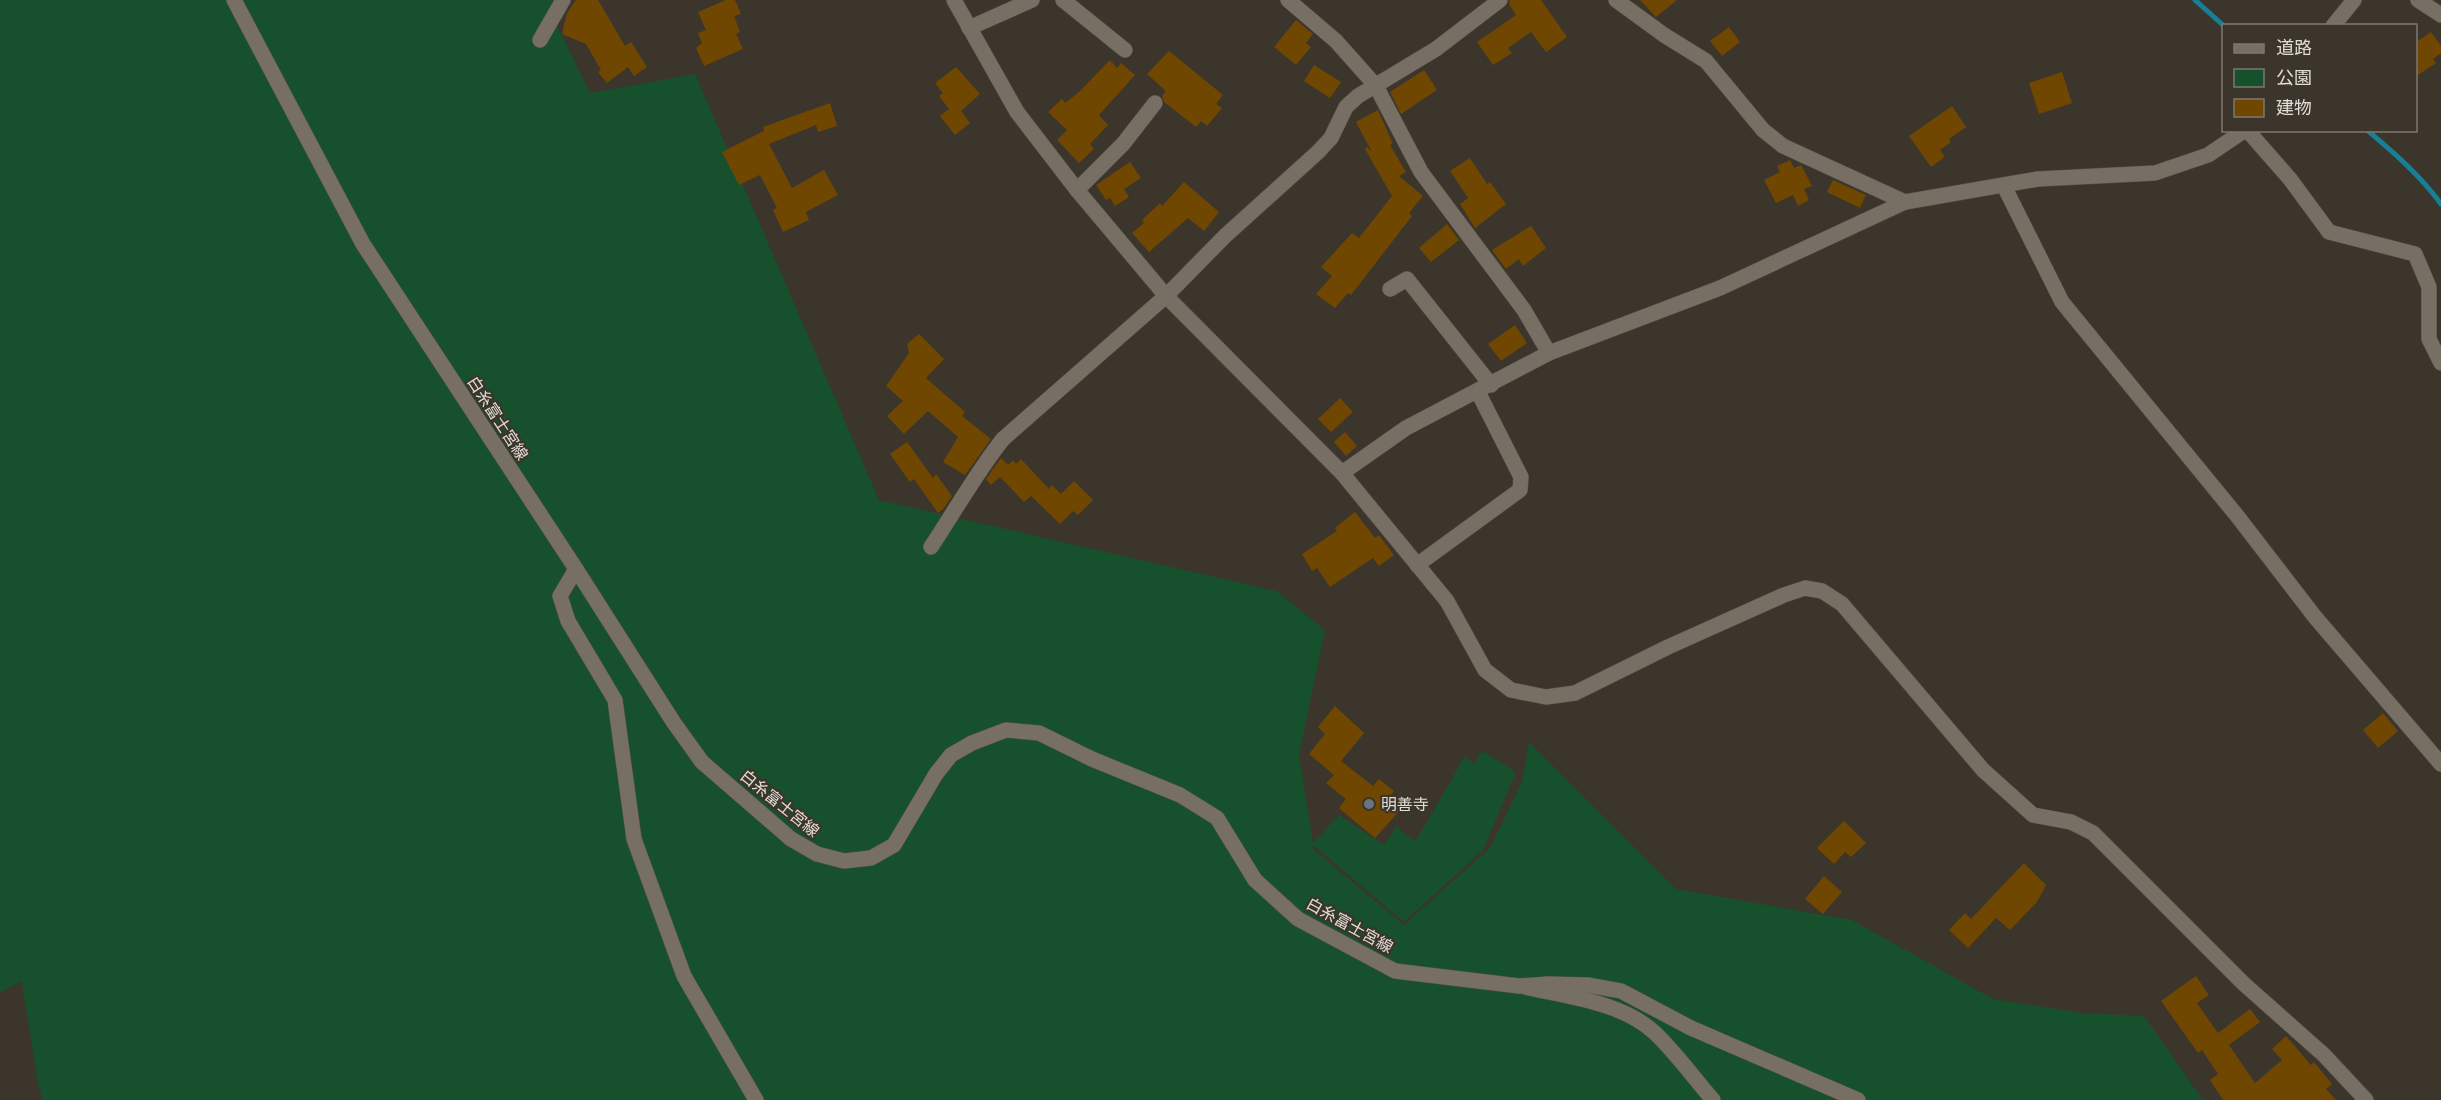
<svg xmlns="http://www.w3.org/2000/svg" width="2441" height="1100" font-family="'Nunito Sans','Noto Sans JP',sans-serif">
<style>
.green{fill:#16502c}
.lines{fill:none;stroke-linecap:round;stroke-linejoin:round}
.stream{stroke:#187f96;stroke-width:5}
.building{fill:#6f4700}
.minor-casing{stroke:#58524b;stroke-width:16}
.tertiary-casing{stroke:#58524b;stroke-width:16}
.secondary-casing{stroke:#58524b;stroke-width:16}
.minor{stroke:#776e64;stroke-width:15}
.tertiary{stroke:#776e64;stroke-width:15}
.secondary{stroke:#776e64;stroke-width:15}
.worship-dot{fill:#6b7280;stroke:#3c352c;stroke-width:2}
.labels{text-anchor:middle;stroke-width:4.5;stroke-linejoin:round;paint-order:stroke}
.street-label{font-size:16px;fill:#e1ddd7;stroke:#3c352c}
.poi-label{font-size:16px;fill:#e1ddd7;stroke:#3c352c;text-anchor:start}
</style>
<rect width="100%" height="100%" fill="#3c352c"/>
<!-- green -->
<path class="green" d="M0,0h553l-4,9 41,84 105,-19 184,426 397,91 49,39 -26,125 14,88 26,-28 45,30 12,-19 19,16 50,-86 9,8 8,-13 34,21 -33,78 -79,72 -91,-77 1,5 90,75 86,-77 32,-66 7,-40 147,147 176,31 141,79 89,14 62,3 59,84h-2160l-5,-15 -16,-104 -22,11z"/>
<g class="lines">
<!-- stream -->
<g class="stream">
<path d="M2195,0l29,26"/>
<path d="M2367,130c27,23 53,45 74,74"/>
</g>
</g>
<!-- building -->
<g class="building">
<path d="M576,0h22l27,46 6,-4 16,25 -13,9 -6,-9 -21,16 -9,-11 3,-2 -15,-26 -24,-10 5,-21z"/>
<path d="M726,0h9l6,14 -7,2 6,16 -4,2 7,15 -39,17 -8,-18 6,-5 -4,-10 8,-3 -8,-18z"/>
<path d="M1510,0h31l26,37 -21,15 -15,-20 -23,16 4,5 -19,12 -16,-23 39,-27 -7,-11z"/>
<path d="M1640,0h37l-21,17z"/>
<path d="M1296,20l17,14 -7,9 5,4 -15,18 -22,-18z"/>
<path d="M1729,27l11,15 -18,14 -12,-15z"/>
<path d="M2431,32l10,14v7l-8,6 3,4 -21,14v-34z"/>
<path d="M1169,51l54,44 -7,9 6,4 -15,18 -6,-5 -5,6 -32,-25 -2,-6 4,-5 -19,-17z"/>
<path d="M1110,60l7,8 4,-5 14,12 -36,40 9,10 -18,19 4,5 -15,14 -22,-23 10,-10 -19,-18 14,-13 3,4 13,-10z"/>
<path d="M1314,65l27,17 -11,16 -26,-17z"/>
<path d="M956,67l24,27 -19,17 9,12 -15,12 -15,-19 9,-7 -10,-13 4,-3 -8,-10z"/>
<path d="M1424,70l13,20 -36,24 -11,-22z"/>
<path d="M2062,72l10,31 -33,11 -10,-31z"/>
<path d="M830,103l7,23 -19,6 -2,-7 -47,19 23,44 32,-18 14,25 -32,17 3,8 -26,12 -10,-22 4,-2 -17,-33 -21,10 -17,-33 42,-21 -1,-4z"/>
<path d="M1952,106l14,21 -17,12 2,3 -11,8 5,7 -14,10 -22,-31z"/>
<path d="M1378,110l15,34 -3,1 16,27 -7,4 24,20 -14,17 3,3 -61,79 -3,-2 -13,15 -19,-14 16,-18 -11,-9 31,-34 7,5 33,-42 -27,-47 2,-2 5,5 -16,-30z"/>
<path d="M1470,158l17,26 3,-2 16,22 -31,24 -15,-24 8,-6 -18,-27z"/>
<path d="M1790,160l4,8 7,-3 11,21 -8,3 5,11 -11,6 -5,-11 -17,8 -12,-23 16,-8 -3,-6z"/>
<path d="M1130,162l11,16 -17,11 5,8 -14,9 -5,-8 -4,2 -10,-15z"/>
<path d="M1833,180l33,15 -6,13 -33,-16z"/>
<path d="M1184,182l35,30 -15,19 -16,-13 -39,34 -17,-19 12,-10 -2,-3 18,-17 2,3z"/>
<path d="M1447,224l12,16 -28,22 -12,-14z"/>
<path d="M1531,226l15,22 -23,18 -4,-7 -13,10 -14,-19z"/>
<path d="M1515,325l12,18 -26,18 -13,-17z"/>
<path d="M919,334l25,25 -18,19 39,34 -3,4 29,23 -26,36 -22,-13 15,-25 -30,-26 -24,23 -17,-18 16,-15 -17,-15 23,-33 -2,-9z"/>
<path d="M1340,398l13,14 -22,20 -13,-13z"/>
<path d="M1345,432l12,14 -11,10 -12,-14z"/>
<path d="M907,442l26,36 3,-4 16,22 -8,12 -6,5 -24,-34 -4,3 -20,-28z"/>
<path d="M1001,458l7,7 5,-5 3,4 5,-5 28,30 3,-4 9,9 13,-13 19,19 -15,15 -5,-4 -13,13 -29,-28 -7,6 -24,-25 -9,8 -5,-6z"/>
<path d="M1355,512l20,26 4,-3 15,20 -15,11 -6,-8 -43,29 -13,-19 -5,3 -10,-17 35,-23 -2,-3z"/>
<path d="M1335,706l29,27 -23,28 32,25 6,-7 15,12 -5,7 12,11 -26,29 -36,-30 7,-9 -20,-16 8,-8 -25,-21 16,-20 -7,-7z"/>
<path d="M2383,713l15,18 -20,17 -15,-18z"/>
<path d="M1844,821l22,22 -15,14 -6,-5 -11,12 -17,-16z"/>
<path d="M2024,863l22,22 -9,17 -27,28 -14,-12 -28,30 -19,-18 16,-17 6,6z"/>
<path d="M1824,876l18,16 -19,22 -18,-15z"/>
<path d="M2196,976l13,19 -12,8 21,30 32,-24 10,13 -31,23 26,38 27,-23 -10,-11 14,-13 25,29 3,-3 18,22 -6,5 10,11h-113l-13,-20 8,-6 -16,-24 -4,3 -37,-52z"/>
</g>
<g class="lines">
<defs>
<g id="minor">
<path d="M954,0l63,112 60,78 89,106 176,177 105,128 38,69 26,20 35,7 29,-4 93,-46 116,-52 21,-7 17,3 20,13 141,166 50,45 38,7 22,11 151,151 80,71 42,45"/>
<path d="M1063,0l62,50"/>
<path d="M1288,0l48,41 40,45 45,86 103,138 25,43"/>
<path d="M1616,0l48,35 42,26 57,69 20,16 122,56 133,-23 117,-6 53,-18 37,-25"/>
<path d="M2333,26l21,-26"/>
<path d="M969,28l63,-28"/>
<path d="M540,40l23,-40"/>
<path d="M2247,130l43,49 39,53 86,22 14,33v52l12,24"/>
<path d="M2004,186l58,116 176,215 77,100 126,147"/>
<path d="M1077,190l46,-46 32,-41"/>
<path d="M1390,289l17,-10 84,106"/>
<path d="M1342,473l64,-45 143,-75 171,-65 185,-86"/>
<path d="M931,547c24,-36 45,-74 72,-108l163,-143 59,-60 93,-84 13,-14 15,-31 12,-11 78,-47 64,-49"/>
<path d="M1417,565l103,-75 1,-13 -43,-85"/>
<path d="M1525,987c43,10 97,15 130,46 21,20 39,45 58,67"/>
</g>
<g id="tertiary">
<path d="M2418,0l23,15"/>
<path d="M576,569l-16,27 8,25 47,79 19,139 50,137 72,124"/>
</g>
<path id="secondary" d="M234,0l129,244 213,325 98,154 28,39 89,77 26,15 27,7 27,-3 23,-13 42,-71 15,-19 21,-12 34,-13 33,3 53,26 88,36 37,23 38,62 43,39 97,52 124,15 29,-2 40,1 33,6 70,37 167,72"/>
</defs>
<!-- minor casing -->
<use href="#minor" class="minor-casing"/>
<!-- tertiary casing -->
<use href="#tertiary" class="tertiary-casing"/>
<!-- secondary casing -->
<use href="#secondary" class="secondary-casing"/>
<!-- minor -->
<use href="#minor" class="minor"/>
<!-- tertiary -->
<use href="#tertiary" class="tertiary"/>
<!-- secondary -->
<use href="#secondary" class="secondary"/>
</g>
<!-- markers -->
<circle class="worship-dot" cx="1369" cy="804" r="6"/>
<g class="labels">
<!-- street labels -->
<g class="street-label">
<text transform="translate(498 418) rotate(57)" y="6">白糸富士宮線</text>
<text transform="translate(780 803) rotate(39)" y="6">白糸富士宮線</text>
<text transform="translate(1350 925) rotate(29)" y="6">白糸富士宮線</text>
</g>
<!-- poi labels -->
<g class="poi-label">
<text x="1381" y="810">明善寺</text>
</g>
</g>
<!-- legend -->
<rect x="2222" y="24" width="195" height="108" fill="#3c352c" stroke="#7e7870" stroke-width="1.5"/>
<rect x="2234" y="44" width="30" height="9" fill="#776e64" stroke="#7e7870" stroke-width="1.5"/>
<text x="2276" y="54" font-size="18" fill="#e1ddd7">道路</text>
<rect x="2234" y="69" width="30" height="18" fill="#16502c" stroke="#7e7870" stroke-width="1.5"/>
<text x="2276" y="84" font-size="18" fill="#e1ddd7">公園</text>
<rect x="2234" y="99" width="30" height="18" fill="#6f4700" stroke="#7e7870" stroke-width="1.5"/>
<text x="2276" y="114" font-size="18" fill="#e1ddd7">建物</text>
</svg>
